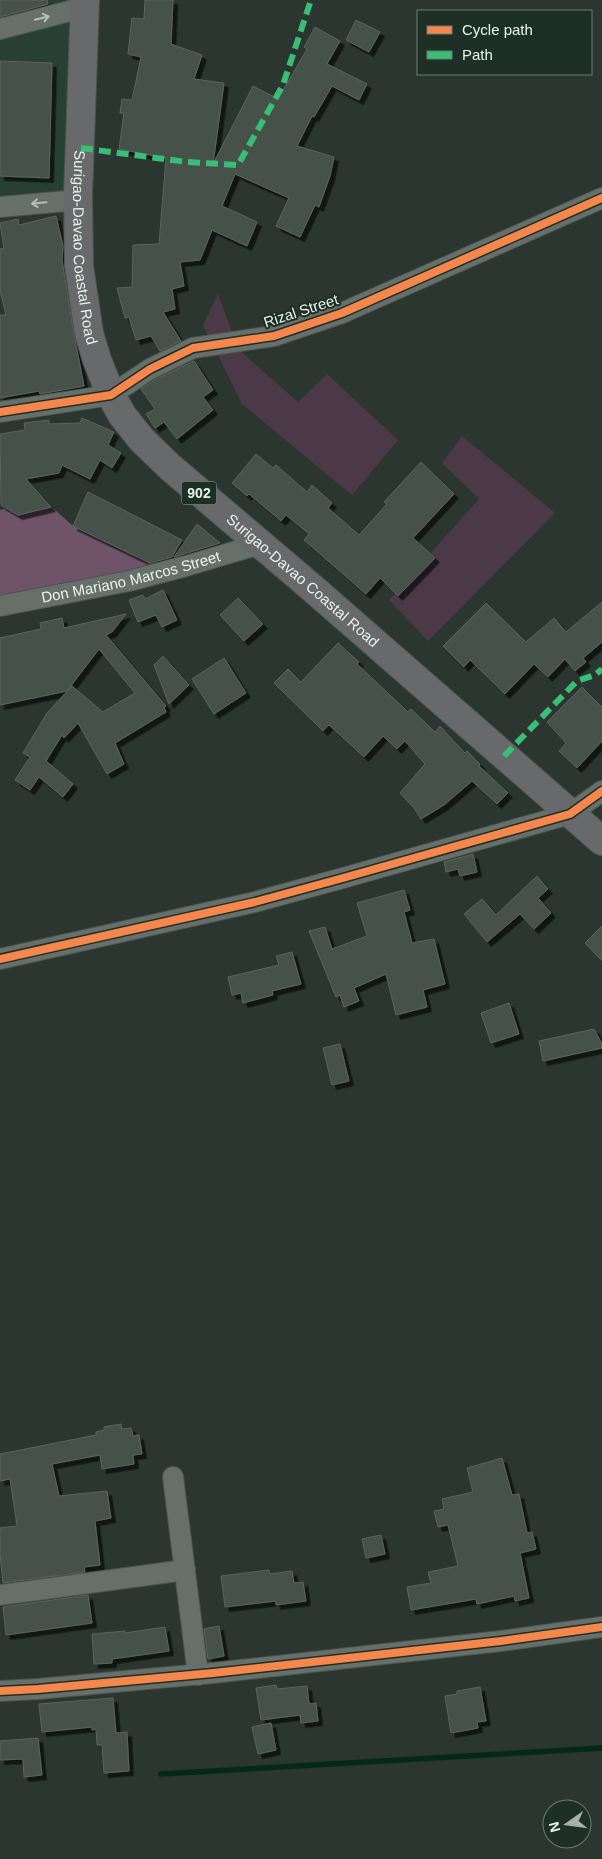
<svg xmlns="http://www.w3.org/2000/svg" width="602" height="1859" font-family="Helvetica,sans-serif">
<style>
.built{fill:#284033}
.green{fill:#4c3948}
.forest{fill:#6e5369}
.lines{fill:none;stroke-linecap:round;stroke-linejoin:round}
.stream{stroke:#042917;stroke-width:5.5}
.building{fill:#44514a;stroke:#5b645f;filter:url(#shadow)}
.minor-casing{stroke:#4b544f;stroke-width:22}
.highway-casing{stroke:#4b544f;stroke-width:30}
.minor{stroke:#676f6b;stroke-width:20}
.highway{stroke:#67696a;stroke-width:28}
.quiet{stroke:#3abd76;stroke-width:6;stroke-dasharray:12 6;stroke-linecap:butt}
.cycleway-casing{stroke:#1e2f25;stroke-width:11}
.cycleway{stroke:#f5874c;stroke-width:8}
.oneway{stroke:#b4beb8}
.labels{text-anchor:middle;stroke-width:4;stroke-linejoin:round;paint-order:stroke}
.shield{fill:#1e2f25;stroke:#abb8b0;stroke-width:1}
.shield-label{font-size:14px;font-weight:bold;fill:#e7f3eb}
.street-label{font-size:15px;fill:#e7f3eb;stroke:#1e2f25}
</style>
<defs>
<filter id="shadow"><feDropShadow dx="4.5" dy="4.5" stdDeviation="0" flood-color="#0009"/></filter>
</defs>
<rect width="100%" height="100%" fill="#2b3630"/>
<!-- built -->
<path class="built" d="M0,0h77l-6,194 -71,5z"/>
<!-- green -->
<g class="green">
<path d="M218,294l20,55 60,53 29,-28 71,66 -46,55 -110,-91 -39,-79z"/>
<path d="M462,436l93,77 -127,128 -39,-41 90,-101 -37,-36z"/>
</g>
<!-- forest -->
<path class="forest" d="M44,500l29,26 78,38 -7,5 -144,29v-88z"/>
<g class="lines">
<!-- stream -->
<path class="stream" d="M161,1774l441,-26"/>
</g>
<!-- building -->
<g class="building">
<path d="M0,0h47l1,4 -48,13z"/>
<path d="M145,0h28l-2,44 31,11 -8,24 30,4 -11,81 40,-78 25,13 29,-50 -3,-2 11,-20 25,14 -13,23 40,20 -8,16 -27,-14 -18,31 -2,-1 -15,30 37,11 -4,19 -11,31 -4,-2 -15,32 -24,-11 13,-28 -54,-24 -13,32 35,16 -10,24 -35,-16 -12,30 -20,2 4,24 -12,3 3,20 -12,3 18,29 -21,10 -9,-15 -15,4 -7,-23 -4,1 -8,-30 15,-1 1,-42 26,-1 7,-86 -47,-9 5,-36h-4l2,-14 10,1 9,-43 -13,-3 4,-36 12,1z"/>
<path d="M356,20l24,12 -11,20 -23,-12z"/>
<path d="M0,61l52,2 -3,115 -49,-2z"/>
<path d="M56,216l7,30 -1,14 12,75 10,51 -44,8 -1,-3 -39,7v-83h6l-6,-24v-42l4,-1 -4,-25 18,-4 1,6z"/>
<path d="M194,361l19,29 -10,7 10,13 -36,29 -13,-17 -9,6 -9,-14 9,-5 -14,-20 15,-10z"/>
<path d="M82,418l32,14 -6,13 13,8 -9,15 -12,-8 -10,19 -28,-14 -3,8 -33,6 25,28 -33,8 -17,-10 -1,-71 25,-4 -1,-7 25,-3v4l31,-1z"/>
<path d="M256,454l17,14 3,-3 31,27 5,-7 20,18 -4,5 31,27 28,-31 -3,-2 37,-40 33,32 -41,44 22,20 -37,38 -18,-18 -14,16 -62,-54 5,-6 -23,-19 -5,6 -32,-27 -2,2 -15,-13z"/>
<path d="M88,492l94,48 -10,17 -22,6 -77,-37z"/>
<path d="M197,524l23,19 -46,14z"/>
<path d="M163,590l14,30 -15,7 -6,-12 -18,7 -9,-22 14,-5 2,4z"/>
<path d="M238,598l25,26 -19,17 -24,-26z"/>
<path d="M602,602v40l-19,16 3,4 -11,9 -10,-12 -17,18 -14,-13 -29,30 -35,-34 -6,7 -21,-21 43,-43 40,39 28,-24 12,14z"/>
<path d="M126,614l-14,18 -6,3 60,71 -2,2 2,4 -51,31 9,21 -17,10 -29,-51 -14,15 -2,-3 -16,26 27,23 -10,13 -24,-20 -9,13 -15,-10 15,-23 -7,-4 24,-40 25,-27 31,26 32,-19 -36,-44 -32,42 -67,14v-67l41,-9 -1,-6 22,-5 2,10z"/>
<path d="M338,643l21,19 -2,2 51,48 3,-3 24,23 5,-6 25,27 2,-2 13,13 -1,2 29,27 -11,11 -25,-23 -28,24 -23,14 -7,-11 -14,-15 25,-29 -20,-23 -8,8 -14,-13 -19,21 -35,-32 -6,6 -49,-48 14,-14 13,13z"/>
<path d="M163,656l26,29 -20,19 -15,-39z"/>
<path d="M224,658l22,35 -32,21 -22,-35z"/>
<path d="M582,687l20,20v34l-25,27 -18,-17 7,-8 -19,-21z"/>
<path d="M473,854l4,18 -17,4 -2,-7 -12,3 -2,-10z"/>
<path d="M537,876l11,13 -10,9 13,15 -17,16 -14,-15 -33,28 -23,-28 18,-15 14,16z"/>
<path d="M404,890l6,20 -6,2 8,31 22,-4 11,45 -22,6 4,17 -31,8 -10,-41 -32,14 5,13 -15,6 -4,-12 -4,2 -27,-66 16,-4 7,22 35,-13 -10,-33z"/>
<path d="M602,926v35l-17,-18z"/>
<path d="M292,952l9,32 -29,7 1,4 -30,8 -2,-10 -9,2 -4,-18 51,-12 -3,-9z"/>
<path d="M509,1003l10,31 -28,9 -10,-30z"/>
<path d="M594,1029l8,15v4l-59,13 -4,-20z"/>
<path d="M340,1044l9,37 -17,4 -9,-37z"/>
<path d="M121,1424l1,5 9,-1 2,8 6,-1 3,19 -9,1 1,9 -32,5 -2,-14 -48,9 7,32 48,-5 4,27 -16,3 5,44 -16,2 1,5 -82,11 -3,-29v-26l17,-2 -7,-47 -10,2v-27l96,-19v-3l8,-2v-3z"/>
<path d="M502,1458l10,37 7,-1 8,39 5,-1 4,17 -16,4 9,45 -14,3 -1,-5 -37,8 -1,-5 -65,11 -4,-23 24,-4 -3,-11 30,-6 -10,-41 -10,2 -4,-16 10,-2 -2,-10 31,-7 -6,-24z"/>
<path d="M381,1535l4,19 -19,4 -4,-19z"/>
<path d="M269,1570l1,4 22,-3 2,12 9,-1 3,19 -30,4v-4l-51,6 -4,-31z"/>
<path d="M88,1595l4,28 -86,12 -3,-28z"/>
<path d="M219,1626l5,30 -16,3 -4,-30z"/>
<path d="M165,1627l4,24 -57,8v4l-18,1 -2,-30 33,-3v2z"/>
<path d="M276,1685l1,4 30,-3 2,18 7,-1 2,18 -17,2 -1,-8 -39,5 -5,-32z"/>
<path d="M480,1687l6,34 -9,1 1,6 -27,5 -6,-37 12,-2v-3z"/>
<path d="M113,1698l3,35 11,-1 2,39 -25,2 -2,-28h-5l-1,-16 -4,1v-3l-50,5 -3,-28z"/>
<path d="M271,1723l5,27 -18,4 -6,-27z"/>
<path d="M38,1738l4,37 -18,2 -1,-18 -23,1v-19z"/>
</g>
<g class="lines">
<defs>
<g id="minor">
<path d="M0,29l85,-22"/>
<path d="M0,207l78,-7"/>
<path d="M0,412l111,-17 39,-26 43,-21 81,-12 68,-23 260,-115"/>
<path id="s1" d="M0,606l129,-25 57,-15 74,-22"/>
<path d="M0,959l255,-57 88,-24 227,-64 32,-23"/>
<path d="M173,1477l25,198"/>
<path d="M0,1595l185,-25"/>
<path d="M0,1691l38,-2 175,-16 288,-32 101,-14"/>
</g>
<g id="highway">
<path id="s2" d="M85,0l-7,195 1,71 10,67 8,27 14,35 11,20 20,25 28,27 141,120 291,254"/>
</g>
</defs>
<!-- minor casing -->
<use href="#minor" class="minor-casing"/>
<!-- highway casing -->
<use href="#highway" class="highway-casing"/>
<!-- minor -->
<use href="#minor" class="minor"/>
<!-- highway -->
<use href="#highway" class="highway"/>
<!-- quiet -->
<g class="quiet">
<path d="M81,148l106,14 51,3 45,-80 28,-85"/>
<path d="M504,756l73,-75 18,-6 7,-6"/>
</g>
<defs>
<g id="cycleway">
<path d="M0,412l111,-17 39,-26 43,-21 81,-12 68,-23 260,-115"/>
<path d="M0,959l255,-57 88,-24 227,-64 32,-23"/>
<path d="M0,1691l38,-2 175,-16 288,-32 101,-14"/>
</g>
</defs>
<!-- cycleway casing -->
<use href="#cycleway" class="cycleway-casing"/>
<!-- cycleway -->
<use href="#cycleway" class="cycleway"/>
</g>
<!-- one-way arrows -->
<defs><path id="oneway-shaft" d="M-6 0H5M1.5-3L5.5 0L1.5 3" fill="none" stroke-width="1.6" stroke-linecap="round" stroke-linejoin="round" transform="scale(1.25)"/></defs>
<g class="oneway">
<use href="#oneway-shaft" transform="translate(42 18) rotate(-14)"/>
<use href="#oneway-shaft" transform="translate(39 203) rotate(175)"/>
</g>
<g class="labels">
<!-- shield labels -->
<rect class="shield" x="181.5" y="481.5" width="35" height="23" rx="4"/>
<g class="shield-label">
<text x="199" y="498">902</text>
</g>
<!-- street labels -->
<g class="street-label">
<text dy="5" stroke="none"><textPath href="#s2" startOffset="248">Surigao-Davao Coastal Road</textPath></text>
<text transform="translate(301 311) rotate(-18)" y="5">Rizal Street</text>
<text dy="5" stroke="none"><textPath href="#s1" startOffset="134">Don Mariano Marcos Street</textPath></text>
<text dy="5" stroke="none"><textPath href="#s2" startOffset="668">Surigao-Davao Coastal Road</textPath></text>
</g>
</g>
<!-- legend -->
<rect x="417" y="10" width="175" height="65" fill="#1e2f25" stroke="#6e7d74"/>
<rect x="427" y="26" width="25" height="8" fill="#f5874c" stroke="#6e7d74"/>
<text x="462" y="35" font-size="15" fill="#e7f3eb">Cycle path</text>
<rect x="427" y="51" width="25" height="8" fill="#3abd76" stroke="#6e7d74"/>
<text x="462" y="60" font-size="15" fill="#e7f3eb">Path</text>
<!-- north arrow -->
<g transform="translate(567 1824) rotate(256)"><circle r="24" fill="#1e2f25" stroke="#6e7d74"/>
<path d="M0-4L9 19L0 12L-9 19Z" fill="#a5b1aa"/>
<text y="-8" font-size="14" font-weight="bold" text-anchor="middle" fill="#e7f3eb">N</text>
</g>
</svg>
